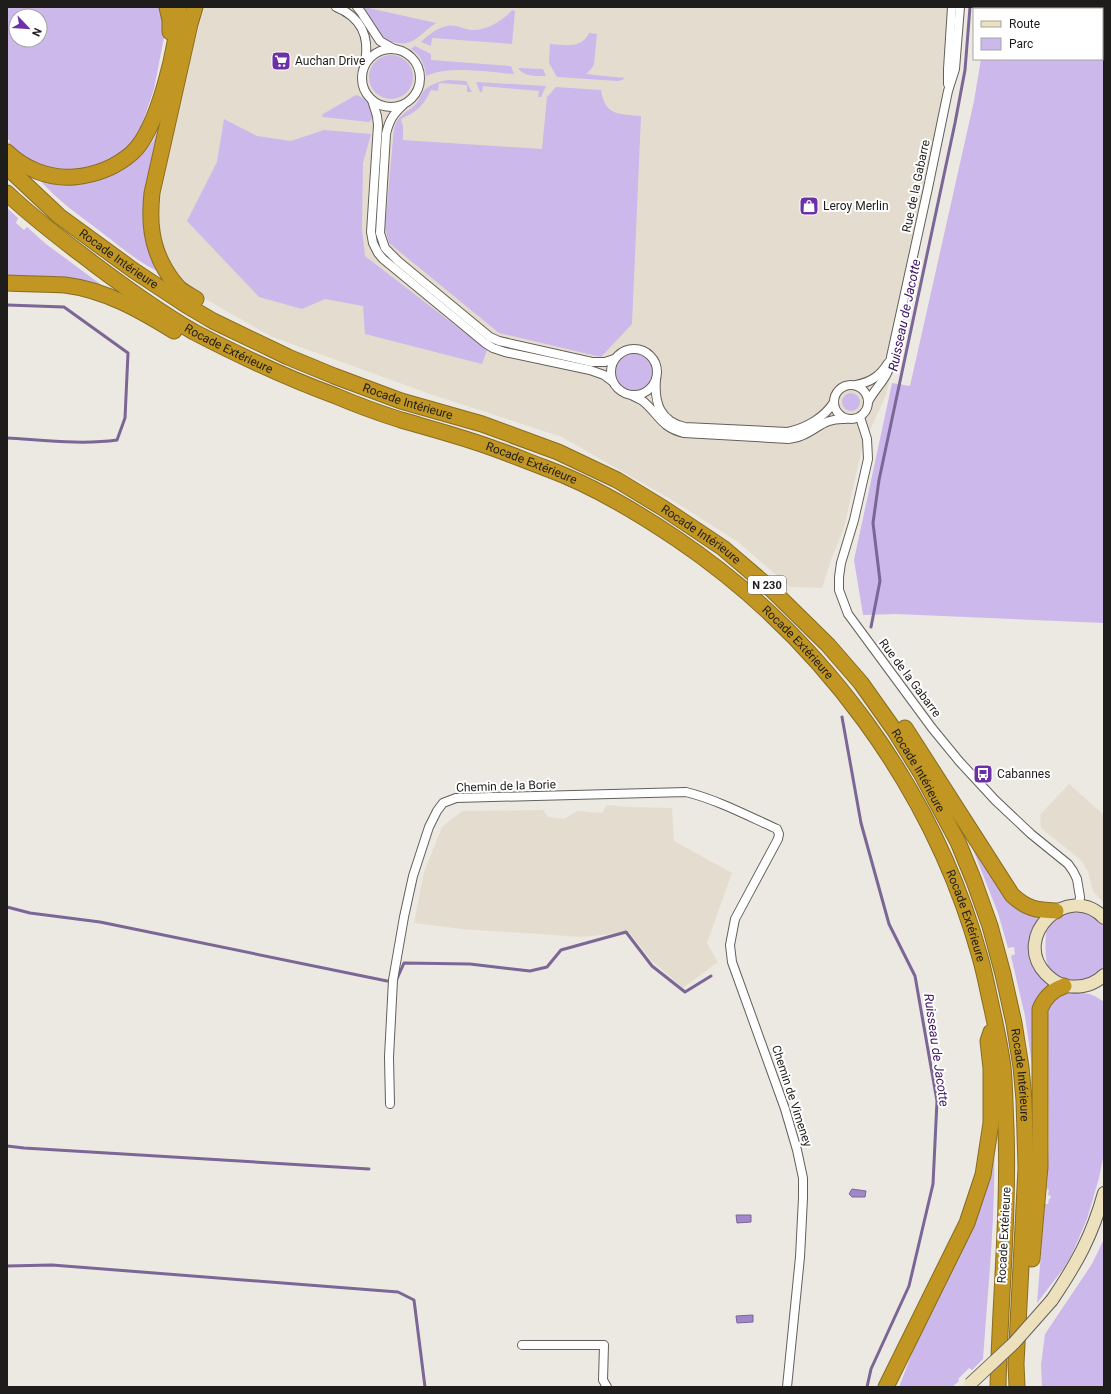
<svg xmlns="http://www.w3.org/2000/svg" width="1111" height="1394" font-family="Roboto,sans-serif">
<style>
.built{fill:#e4ddcf}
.green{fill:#ccb8ea;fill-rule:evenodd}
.water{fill:#a286ca;stroke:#7b6696}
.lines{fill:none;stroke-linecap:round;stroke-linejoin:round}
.stream{stroke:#7b6696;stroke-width:3}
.street-casing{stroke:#63605a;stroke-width:10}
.secondary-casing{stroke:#63605a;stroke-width:14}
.highway-casing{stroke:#886c20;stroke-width:17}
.street{stroke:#fff;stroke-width:8}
.secondary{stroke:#ece0bd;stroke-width:12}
.highway{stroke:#c19622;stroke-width:15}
.secondary-bridge-casing{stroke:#63605a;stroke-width:14;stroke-linecap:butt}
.secondary-bridge{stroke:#ece0bd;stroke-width:12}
.labels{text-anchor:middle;stroke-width:4;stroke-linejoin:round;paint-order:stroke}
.shield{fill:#fff;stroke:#62615f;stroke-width:1}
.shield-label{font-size:11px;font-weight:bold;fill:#1f1d1b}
.poi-label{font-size:12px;fill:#1f1d1b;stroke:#fff;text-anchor:start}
.street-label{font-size:12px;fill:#1f1d1b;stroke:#fff}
.water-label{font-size:13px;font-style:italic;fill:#3c1264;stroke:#fff}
</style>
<rect width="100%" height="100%" fill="#ece9e2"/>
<!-- built -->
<g class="built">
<path d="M204,7h746l-10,106 -20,135 -34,147 -24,53 -18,80 -13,32 -9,28 -32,-1 -52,-45 -66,-42 -110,-63 -132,-43 -160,-58 -89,-51 -20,-30 -2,-48 22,-115z"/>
<path d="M1069,784l35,31v88l-11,-12 -5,-19 -6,-11 -41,-33 -1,-13z"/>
<path d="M607,805l21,2 44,1 2,33 58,32 -25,70 11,19 -35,26 -32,-28 -22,-28 -47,5 -121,-8 -47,-6 10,-51 18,-45 20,-16 81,-1 5,7 16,2 13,-8 25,2z"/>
</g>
<!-- green -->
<g class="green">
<path d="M7,7h157l2,20 -12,62 -14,41 -7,12 -10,9 -13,9 -16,8 -18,3 -22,-1 -32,-13 -15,-13 3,-3 -3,-3zM16,16h24v24h-24z"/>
<path d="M364,7l72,16c-8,5 -14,12 -22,17 -5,3 -10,4 -15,3 -22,-1 -26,-19 -35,-36z"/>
<path d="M986,7h118v616l-208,-9 -33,1 -9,-55 38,-177 18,3 64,-285 7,-42h121v-50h-116z"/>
<path d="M512,10l3,1 -3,33 -80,-6 -1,8 -10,-4c7,-7 16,-14 26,-16 8,-2 17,3 24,4 15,1 32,-9 41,-20z"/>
<path d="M589,33l8,1 -3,30 -2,4 -6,6 39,4 -3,2 -4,1 -61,-4 -8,-14 1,-19c15,1 32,5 39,-11z"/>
<path d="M415,46l16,8v6l80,6 3,8c-26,-2 -65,-9 -88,2 -1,-11 -6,-22 -15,-27z"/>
<circle cx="391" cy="77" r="22"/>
<path d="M518,68l25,1 3,7c-10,0 -22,1 -28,-8z"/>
<path d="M449,80l17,1 6,11h-5v-7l-28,-2 -1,8 -7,-1c-8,16 -13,21 -30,29l2,8v13l139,9 5,-52 9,-10 45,3c4,26 18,24 40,26l-9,208 -31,33 -102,-24 -110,-90 -4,-15 9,-100c5,-14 11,-14 21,-23 4,-4 5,-9 8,-13 6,-8 17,-11 26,-12z"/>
<path d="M476,82l70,4 -5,11h-3l1,-6 -56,-5 -1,6h-2z"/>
<path d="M356,95c5,0 15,10 17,16 1,2 0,4 0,7l-4,4 -46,-5 -1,-1 1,-2z"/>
<path d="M224,119l33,17 34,5 33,-11 47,4 -8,29 -1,66 3,27 122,94 -5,14 -117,-30 -2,-28 -38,-7 -23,10 -43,-12 -72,-76 30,-59z"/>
<path d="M161,123l-6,32 6,118c-20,-9 -39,-25 -56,-38 -23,-18 -49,-35 -68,-58l87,-10 17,-12 12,-14z"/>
<path d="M7,208l11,10 -2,5 8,7 3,-3 19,17 65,48 -104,-13z"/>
<circle cx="634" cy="372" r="18"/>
<circle cx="851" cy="402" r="9"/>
<path d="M970,842l34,55c11,12 20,14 36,17 -15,26 -14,51 10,71l-17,88 -8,-57 -14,-60 4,-2 -1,-7 -6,1 -10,-35z"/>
<path d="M1071,912c13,0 26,3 33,15v39c-11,13 -28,20 -44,11 -5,-3 -10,-6 -12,-11 -4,-9 -2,-27 -2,-37 7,-9 14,-13 25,-17z"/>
<path d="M1068,992c18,2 21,-1 36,10v151l-5,25 -12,41 -15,35 -9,15 -26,34 8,-99h3l1,-5h1l1,-3 -3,-1 1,-5 -2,-1 2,-43 -1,-137 6,-13z"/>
<path d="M994,1142c2,73 -6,145 -11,217l-11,11 -3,-2 -11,11 1,2 -7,6h-53z"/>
<path d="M1104,1239v148h-62l-1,-22 4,-31 47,-70z"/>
</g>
<!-- water -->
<g class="water">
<path d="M852,1189l14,2 -1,6h-13l-3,-3z"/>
<path d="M736,1215h15v7l-14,1z"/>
<path d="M753,1315v7l-16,1 -1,-7z"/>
</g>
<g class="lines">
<!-- stream -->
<g class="stream">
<path d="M7,305l57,2 64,46 -3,65 -8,22c-35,5 -75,0 -110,-2"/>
<path d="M871,627l9,-46 -7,-58 6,-43 76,-357 10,-53 5,-63"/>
<path d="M842,717l19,106 28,101 26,52 22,125 -4,83 -24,102 -38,83 -4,18"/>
<path d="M7,907l23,6 70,9 287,59"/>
<path d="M396,981l8,-18 66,1 60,7 17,-4 14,-17 65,-18 26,34 33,26 26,-16"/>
<path d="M7,1146l17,2 345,21"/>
<path d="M7,1266l45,-1 346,27 16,8 11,87"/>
</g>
<defs>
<g id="street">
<path d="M336,7c25,10 34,30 29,55"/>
<path d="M357,7l4,5 19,29 14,8"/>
<circle cx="391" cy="78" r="29"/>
<path d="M948,84v-15l4,-62"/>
<path d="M372,100l5,16 1,9 -7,107 2,11 5,10 5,6 102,84 8,5 12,4 85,18 14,5 8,6"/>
<path d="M403,105c-10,9 -14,16 -17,29l-6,99 5,15 13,13 92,76 9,4 93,21h13l9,-3"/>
<circle cx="634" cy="372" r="23"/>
<path d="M656,379c-2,24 4,42 29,48l103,5c18,-4 36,-14 46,-30"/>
<circle cx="851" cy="402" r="17"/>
<path d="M856,385c15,-3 24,-9 32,-22"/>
<path d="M633,396c4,2 8,3 11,6 15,13 18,26 40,31l104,6c4,-1 9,-1 13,-3 17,-7 23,-18 44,-17"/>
<path d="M869,400c9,-16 21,-23 22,-43l37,-169 20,-97 7,-22 5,-62"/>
<path d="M860,417l7,22 1,20 -14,61 -13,43 -2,14v13l9,24 84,114 27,33 36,39 36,34 37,30 5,7 4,8 3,18 -1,9"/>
<path d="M390,1104l-1,-47 4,-77 11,-63 9,-41 16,-49 8,-16 6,-8 13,-5 230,-6c32,8 62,24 91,37l2,5 -1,5 -43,80 -5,26 2,17 53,147 12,41 6,28v20l-3,59 -13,130"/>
<path d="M522,1345h82l-1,35 4,7"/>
</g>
<g id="secondary">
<path d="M1104,918c-36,-38 -94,19 -58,56 6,6 13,11 21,12 14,2 27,-1 37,-11"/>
<path d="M1052,1300c25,-37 40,-64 52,-107"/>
</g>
<g id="highway">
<path d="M167,7l3,13v12"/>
<path d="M195,7l-5,17 -38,169c-3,28 -1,52 13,76 4,7 9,14 15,20 5,4 11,7 16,10"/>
<path d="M7,152c17,17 43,27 67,25 22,-2 41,-9 58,-24 26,-23 47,-112 47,-146"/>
<path id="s1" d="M7,167l52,49 74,54 53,35 27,16 75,36 46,19 67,25 81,23 76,28 59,28 46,28 60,40 48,41 57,56 33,38 34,48 26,42 37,69 16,39 16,45 13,48 11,49 7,44 3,33 2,68 -10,196 1,23"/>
<path id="s2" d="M7,193c27,26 57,48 87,71 32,24 65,48 100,68 46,24 93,46 142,64 21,9 43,17 65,24 24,7 50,14 74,22 25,8 49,18 73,27 46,17 89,43 129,70 145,98 256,249 303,418 4,14 7,29 10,43 5,22 10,45 13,67 2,20 2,41 3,61 3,86 -6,173 -8,259"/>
<path d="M7,283c19,1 39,1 58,2 40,5 75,25 109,46"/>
<path d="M905,728l107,167c15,14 24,15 44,16"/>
<path d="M1032,1259l8,-92v-158c5,-12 12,-19 24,-23"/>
<path d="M886,1387l81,-164 16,-48 8,-52v-55l-3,-27 3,-9"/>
</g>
</defs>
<!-- street casing -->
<use href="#street" class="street-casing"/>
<!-- secondary casing -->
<use href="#secondary" class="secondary-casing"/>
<!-- highway casing -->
<use href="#highway" class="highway-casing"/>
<!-- street -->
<use href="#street" class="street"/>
<!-- secondary -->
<use href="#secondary" class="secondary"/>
<!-- highway -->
<use href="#highway" class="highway"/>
<defs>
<path id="secondary-bridge" d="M970,1384l44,-41 38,-43"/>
</defs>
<!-- secondary-bridge casing -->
<use href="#secondary-bridge" class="secondary-bridge-casing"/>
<!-- secondary-bridge -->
<use href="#secondary-bridge" class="secondary-bridge"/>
</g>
<!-- icons -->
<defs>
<symbol id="supermarket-square" viewBox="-11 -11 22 22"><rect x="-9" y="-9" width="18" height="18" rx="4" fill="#6c31a7" stroke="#fff"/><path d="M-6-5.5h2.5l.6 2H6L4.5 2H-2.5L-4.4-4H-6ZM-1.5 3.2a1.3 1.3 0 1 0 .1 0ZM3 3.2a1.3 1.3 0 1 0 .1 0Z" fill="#fff"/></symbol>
<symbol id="shop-square" viewBox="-11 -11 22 22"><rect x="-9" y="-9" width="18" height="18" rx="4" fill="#6c31a7" stroke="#fff"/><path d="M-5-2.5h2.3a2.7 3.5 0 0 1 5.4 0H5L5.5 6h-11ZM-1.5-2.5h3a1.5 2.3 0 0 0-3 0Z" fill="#fff"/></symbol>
<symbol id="bus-square" viewBox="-11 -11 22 22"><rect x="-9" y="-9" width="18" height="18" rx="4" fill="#6c31a7" stroke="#fff"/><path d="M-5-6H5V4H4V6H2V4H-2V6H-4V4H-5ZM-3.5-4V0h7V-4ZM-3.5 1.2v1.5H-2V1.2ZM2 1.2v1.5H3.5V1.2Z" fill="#fff"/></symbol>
</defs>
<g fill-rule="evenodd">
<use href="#supermarket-square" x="270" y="50" width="22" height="22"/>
<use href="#shop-square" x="798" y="195" width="22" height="22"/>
<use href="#bus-square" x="972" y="763" width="22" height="22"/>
</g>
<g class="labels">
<!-- shield labels -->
<rect class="shield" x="748" y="576" width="38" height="18" rx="3"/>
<g class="shield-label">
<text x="767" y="589">N 230</text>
</g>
<!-- poi labels -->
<g class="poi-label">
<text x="295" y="65">Auchan Drive</text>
<text x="823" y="210">Leroy Merlin</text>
<text x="997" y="778">Cabannes</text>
</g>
<!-- street labels -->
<g class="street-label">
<text transform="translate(916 186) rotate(-78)" y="4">Rue de la Gabarre</text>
<text dy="4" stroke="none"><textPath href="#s1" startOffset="145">Rocade Intérieure</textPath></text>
<text dy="4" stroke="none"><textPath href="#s2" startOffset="272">Rocade Extérieure</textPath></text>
<text dy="4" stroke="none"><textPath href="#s1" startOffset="469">Rocade Intérieure</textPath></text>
<text dy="4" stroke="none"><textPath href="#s2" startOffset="596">Rocade Extérieure</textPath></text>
<text dy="4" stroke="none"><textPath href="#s1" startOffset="793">Rocade Intérieure</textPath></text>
<text dy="4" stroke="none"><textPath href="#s2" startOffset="920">Rocade Extérieure</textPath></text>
<text transform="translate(910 678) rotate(53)" y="4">Rue de la Gabarre</text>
<text dy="4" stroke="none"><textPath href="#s1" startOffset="1117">Rocade Intérieure</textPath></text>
<text transform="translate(506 786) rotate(-2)" y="4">Chemin de la Borie</text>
<text dy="4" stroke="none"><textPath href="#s2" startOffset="1244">Rocade Extérieure</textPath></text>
<text dy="4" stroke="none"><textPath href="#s1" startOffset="1441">Rocade Intérieure</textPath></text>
<text transform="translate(792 1096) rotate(72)" y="4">Chemin de Vimeney</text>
<text transform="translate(1004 1235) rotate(-87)" y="4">Rocade Extérieure</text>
</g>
<!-- water labels -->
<g class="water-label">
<text transform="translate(904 315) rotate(-78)" y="5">Ruisseau de Jacotte</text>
<text transform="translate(937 1050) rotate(82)" y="5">Ruisseau de Jacotte</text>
</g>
</g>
<!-- border -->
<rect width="1111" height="1394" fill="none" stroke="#1f1d1b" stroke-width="16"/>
<!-- legend -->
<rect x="973" y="8" width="130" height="52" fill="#ffffff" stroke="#a5a5a4"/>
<rect x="981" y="21" width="20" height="6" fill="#ece0bd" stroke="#a5a5a4"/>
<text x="1009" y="28" font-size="12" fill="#1f1d1b">Route</text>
<rect x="981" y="38" width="20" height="12" fill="#ccb8ea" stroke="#a5a5a4"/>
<text x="1009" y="48" font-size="12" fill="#1f1d1b">Parc</text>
<!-- north arrow -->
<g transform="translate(28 28) rotate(115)"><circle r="19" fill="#ffffff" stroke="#a5a5a4"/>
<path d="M0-3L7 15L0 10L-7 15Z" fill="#6c31a7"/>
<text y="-6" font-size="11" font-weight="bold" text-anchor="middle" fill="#1f1d1b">N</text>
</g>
</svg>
